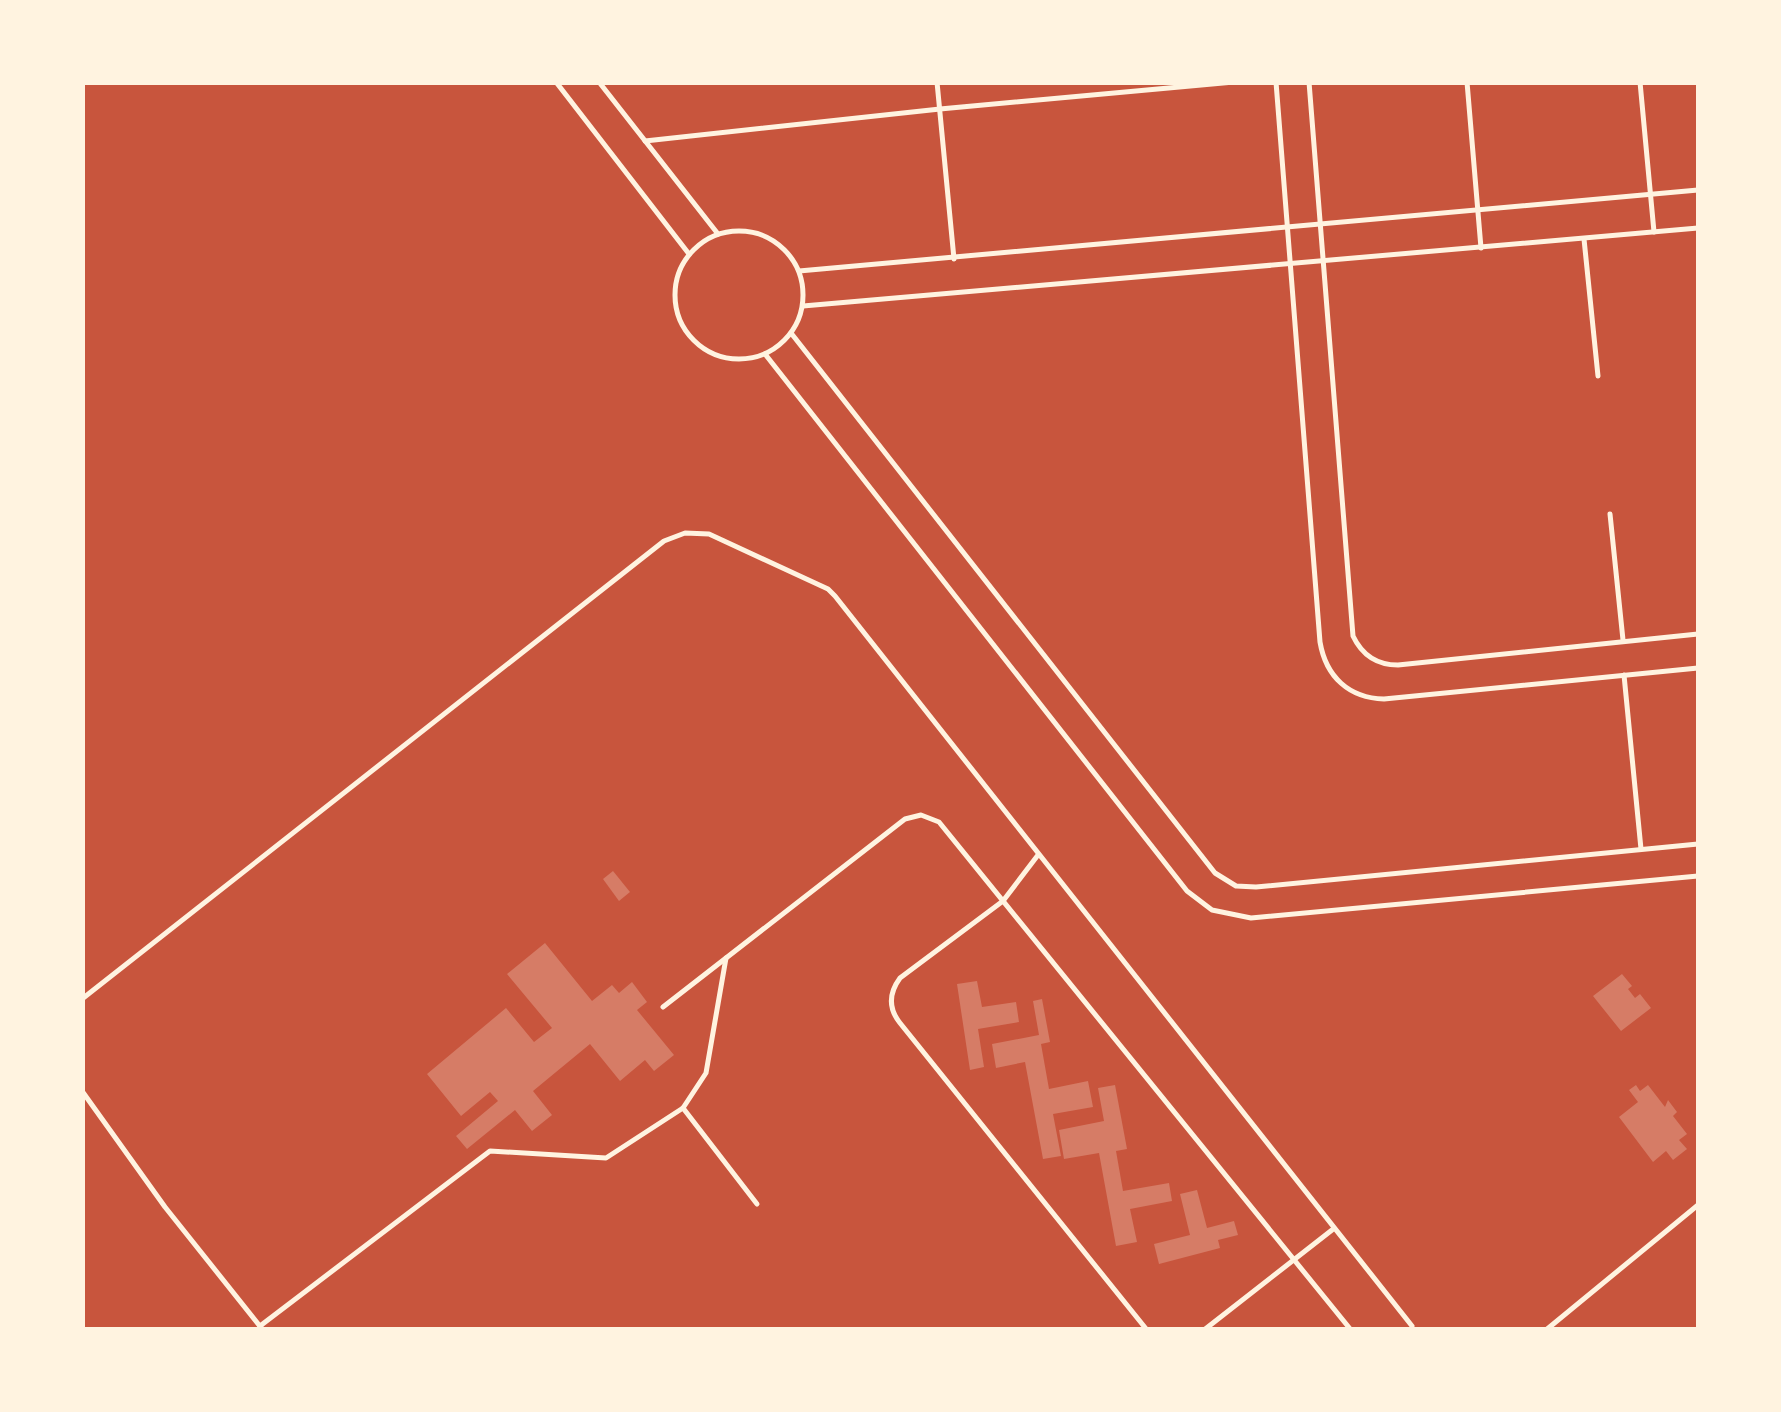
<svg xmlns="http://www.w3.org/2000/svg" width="1781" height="1412" font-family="Georgia,serif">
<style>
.building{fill:#d67c66}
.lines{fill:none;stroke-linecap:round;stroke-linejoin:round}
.service{stroke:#fff3e0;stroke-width:5}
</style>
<rect width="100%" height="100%" fill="#c8553d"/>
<!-- building -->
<g class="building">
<path d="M613,871l17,21 -11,9 -16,-22z"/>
<path d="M545,943l47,58 20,-16 7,8 13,-11 15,20 -10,8 37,45 -20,16 -9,-11 -25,21 -30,-37 -57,47 19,24 -20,16 -17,-21 -48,39 -11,-13 42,-35 -8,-9 -29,24 -34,-42 79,-66 28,34 18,-14 -45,-54z"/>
<path d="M1622,974l10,12 -4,3 7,9 5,-4 11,14 -30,23 -28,-35z"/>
<path d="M977,981l5,26 34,-5 3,20 -41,7 6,38 -14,3 -13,-86z"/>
<path d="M1042,999l8,43 -9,2 8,45 39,-8 5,26 -40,7 8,42 -18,3 -18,-97 -29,6 -4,-24 47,-9 -6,-34z"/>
<path d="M1115,1085l12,64 -11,2 7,40 46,-8 3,18 -42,8 7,33 -21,4 -17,-93 -35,6 -5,-29 45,-9 -6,-33z"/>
<path d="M1636,1085l4,6 8,-6 17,22 3,-7 9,12 -4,4 14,18 -8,6 8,9 -14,11 -7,-9 -13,11 -34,-45 19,-15 -9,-12z"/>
<path d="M1197,1190l10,38 27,-7 4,14 -20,5 2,8 -61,16 -5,-20 36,-9 -10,-41z"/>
</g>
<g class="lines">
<!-- service -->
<g class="service">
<path d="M556,82l133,172"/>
<path d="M599,82l119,152"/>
<path d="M937,82l17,177"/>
<path d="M1276,82l44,560c6,35 29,56 64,57l314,-31"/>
<path d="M1309,82l44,554c9,19 24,29 45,29l300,-31"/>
<path d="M1467,82l14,166"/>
<path d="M1640,82l14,150"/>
<path d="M645,141l295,-32 294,-27"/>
<circle cx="739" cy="295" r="64"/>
<path d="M1584,239l14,137"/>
<path d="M799,271l899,-81"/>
<path d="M803,306l895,-78"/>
<path d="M791,333l424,540 21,13 20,1 442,-43"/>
<path d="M765,354l422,537 25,19 39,8 447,-42"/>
<path d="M1610,514l13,126"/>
<path d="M1624,675l17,174"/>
<path d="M1038,855l-35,46 -103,77c-11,15 -12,30 0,45l247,307"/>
<path d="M82,999l582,-458 21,-8 24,1 119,55 7,7 577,730"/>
<path d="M663,1007l242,-188 16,-4 18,7 412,508"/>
<path d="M82,1091l83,116 98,123"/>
<path d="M683,1108l74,96"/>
<path d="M260,1326l230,-175 116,7 77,-50 23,-35 20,-115"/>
<path d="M1204,1330l128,-100"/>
<path d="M1546,1330l152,-125"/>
</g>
</g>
<!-- border -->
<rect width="1781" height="1412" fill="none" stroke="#fff3e0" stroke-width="170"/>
</svg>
